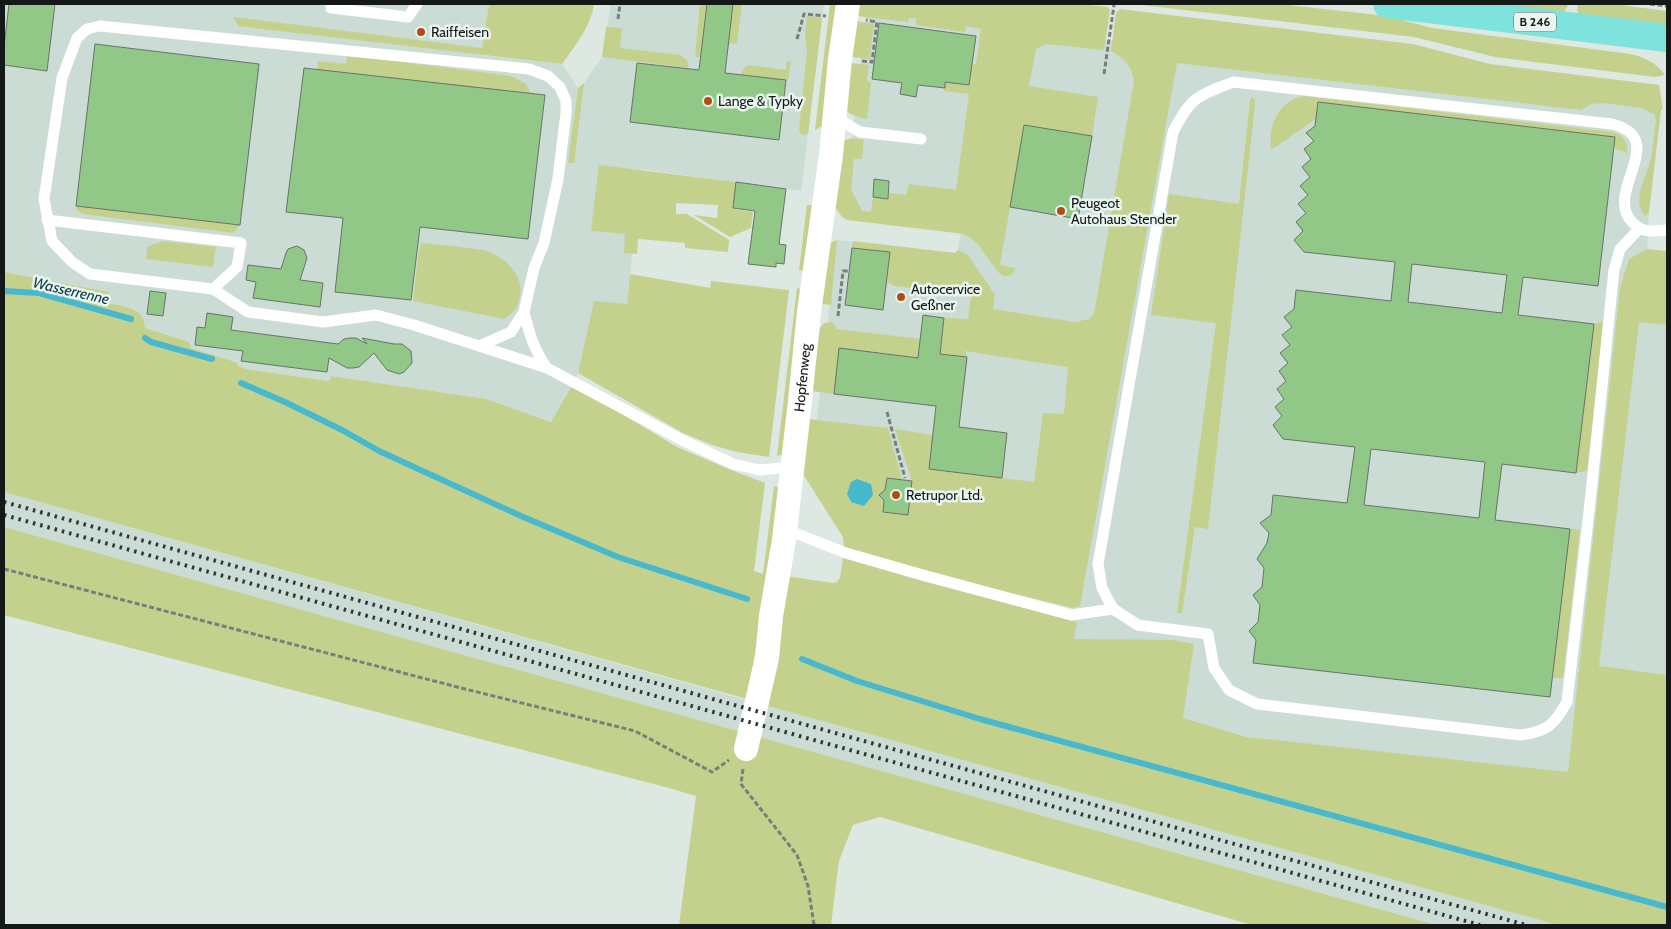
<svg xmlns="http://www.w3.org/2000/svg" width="1671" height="929" font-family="Cabin,sans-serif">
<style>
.built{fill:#cadcd4}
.green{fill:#c4d18c}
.water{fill:#47b8ce}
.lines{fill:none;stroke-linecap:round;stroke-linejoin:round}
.stream{stroke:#47b8ce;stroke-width:6}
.building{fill:#91c888;stroke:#6b716a;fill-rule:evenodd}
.path{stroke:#787f7b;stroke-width:3;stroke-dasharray:5 2.5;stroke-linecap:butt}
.service{stroke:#fff;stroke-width:11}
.minor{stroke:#fff;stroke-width:24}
.primary{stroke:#7ee3dd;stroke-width:28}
.rail{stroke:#313634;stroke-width:4;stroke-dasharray:2.5 5;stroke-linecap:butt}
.poi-dot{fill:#b04d15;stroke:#eaf5f0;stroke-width:2}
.labels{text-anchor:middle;stroke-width:5;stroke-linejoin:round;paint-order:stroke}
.shield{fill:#eaf5f0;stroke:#545a57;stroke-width:1}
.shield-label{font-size:12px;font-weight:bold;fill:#141816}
.poi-label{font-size:14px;fill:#141816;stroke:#eaf5f0;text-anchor:start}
.street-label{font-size:14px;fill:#141816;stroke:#eaf5f0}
.water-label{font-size:15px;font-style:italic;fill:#053b44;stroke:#eaf5f0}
</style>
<rect width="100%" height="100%" fill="#dde8e2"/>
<!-- built -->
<g class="built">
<path d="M4,4h485l-8,51 81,9 16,24 6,-5 18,-26 9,-53h213l-23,187 -160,-22 -50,62 35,3 -2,18 8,2 -5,50 -33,-2 -16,71 -26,49 -65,-23 -156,-23 -1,5 -84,-12 -8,-3 -1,-3 -5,-2 -41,-13 -3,-6 -44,-14 -8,-19 -29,-6 2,-11 -105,-20z"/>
<path d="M867,6l159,20 145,25 490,58 -12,103 -2,43 20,3v493l-89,96 -421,-112 -92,-91 7,-36 -165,-64 -96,-73 26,-231 118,13 3,-3 4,-25 -103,-12 -14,-25 7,-50z"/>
<path d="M4,492l764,214 791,219h-123l-1432,-398z"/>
</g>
<!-- green -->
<g class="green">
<path d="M489,4h105c-3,22 -19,42 -32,60l-324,-38 -5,-9 249,31z"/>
<path d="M700,4h7l-6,53h-6z"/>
<path d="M733,4h9l-5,39 -9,1z"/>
<path d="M830,4h7l-15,122 -7,4z"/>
<path d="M859,4h221l28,3 2,4 -6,39 -58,-6 -10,5 -7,37 69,11 -6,39 -68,-11 -24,140 15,3 -3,7 -8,1 -5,-3 -23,-31 -12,-8 -117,-14 -5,-3 -7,-10 7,-66 10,-3 12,2 -2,19h-8l-3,30 11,22 9,1 2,-15 14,2 1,-6 18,2 3,-11 47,6 13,-96 -25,-3 1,-9 24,3 3,-21h4l5,-35 -15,-3 -1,6 -49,-7v-7h-7l-1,4 -51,-6z"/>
<path d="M1133,4h146l108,12 45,12 198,26c14,3 27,9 35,21l-10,2 -160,-20 -81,-20z"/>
<path d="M1492,4h76l-1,4 -4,5z"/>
<path d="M1578,4h35l54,7v15l-88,-11 -2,-5z"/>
<path d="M1120,9l293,35 77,20 169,21 4,24 -2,1 -12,102 -4,4c-14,-17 1,-38 6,-57 2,-12 3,-26 5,-39l-2,-6 -12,-6 -39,-5 -12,1 -10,6 -404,-47 -97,543 -8,2 -146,-36 -82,-24 -1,-11 -42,-66 7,-52 80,9 14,52 -15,-2 -4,35 25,2 4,-34 -17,-52 38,6 -4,34 105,13 9,-69 21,1 4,-47 -103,-16 2,6v7l-128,-15 -5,45 -23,-3 9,-63 4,-5 8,-1 3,3 1,4 85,10 21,-3 2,-18 24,1 4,-30 -7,5 -70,-8 -8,-4 3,-30 -38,-4 1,-7 102,12 3,-3 10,5 27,40 -2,14 82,13 14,-3 5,-5 40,-233c-2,-15 -10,-23 -23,-30l5,-39z"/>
<path d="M807,16l15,2 -14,116 -5,1 -3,-2 -1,-5 8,-77 -2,-15z"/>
<path d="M856,21l18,3 -4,35 -18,-2z"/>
<path d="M606,27l16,1 -2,20 60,7 7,5 2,8 -87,-11z"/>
<path d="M347,55l164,21 15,8 5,9 -214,-23 1,-9 28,3z"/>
<path d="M787,61l4,1 -3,18 -48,-5 3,-6 6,-4 37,5z"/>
<path d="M851,63l18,2 -2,16 4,2 -4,36 -12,-3 -10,-5z"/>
<path d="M584,83l-10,80h-6l10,-75z"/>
<path d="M1304,96l309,36c10,3 15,11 14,21l-13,-5 1,-11 -297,-34 -2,16 -45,31c-1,-5 0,-11 0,-16 3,-20 13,-34 33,-38z"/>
<path d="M1252,97l3,2v6l-47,424 -13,-2 -13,86h-5l39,-290 -65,-8 18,-121 70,10 11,-104z"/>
<path d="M599,165l137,17 -3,27 20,3 -2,16 -21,9 -36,-22 23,3 1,-13 -42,-2v11h11l42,26 -1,12 -43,-4v-5l-47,-4 -1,15 -13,-1 1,-19 -34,-3z"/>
<path d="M807,205h6l-9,66 -5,-1z"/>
<path d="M76,206l164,19 -7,8 -150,-19 -6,-4z"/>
<path d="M837,240l-6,65 -9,-1 8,-61z"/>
<path d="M162,241l54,6 -3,20 -67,-8 1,-12z"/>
<path d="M421,243c16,1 31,3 47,5 6,1 13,1 19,3 23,8 43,32 29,57 -3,4 -7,8 -11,11l-92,-18 5,-45z"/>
<path d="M1647,249l20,2v74l-28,-3 -40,344 68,9v250h-109l-790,-219 18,-130 47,7 4,-1 3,-4 3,-20 79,23 155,41 -3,17 98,1 22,4 -11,74 63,19 322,35 52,-484 9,-29z"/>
<path d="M4,272l105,20 -2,11c18,4 36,3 38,25l44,14 2,6 41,13 5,2 1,3 8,3 83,12 2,-5 156,23 64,23 20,-35 49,26 57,34 54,23 34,13 -11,88 9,3 11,-88 5,2 -13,102 -19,109 -743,-207z"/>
<path d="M630,274l80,14 1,-7 78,9 -20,167 -32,-5 -25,-7 -29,-12 -105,-60 16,-72 33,3z"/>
<path d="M797,288l5,1 -19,165 -6,2z"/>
<path d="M1604,321l-17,150 -11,2 18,-149z"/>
<path d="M4,527l1432,398h-184l-372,-108 -27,8 -14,36 -8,64h-152l17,-129 -27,-8 -665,-173z"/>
<path d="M1570,529l10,1 -17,148h-11z"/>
</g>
<!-- water -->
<path class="water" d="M857,479l14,5 2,11 -9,11 -13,-4 -4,-8 4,-12z"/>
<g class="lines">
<!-- stream -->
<g class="stream">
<path d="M4,291l35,2 92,26"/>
<path d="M145,338l6,4 61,17"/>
<path d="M241,383l44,19 59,29 35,20 142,65 97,41 129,42"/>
<path d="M802,659l55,22 123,38 687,188"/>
</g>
</g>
<!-- building -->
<g class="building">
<path d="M9,4h46l-8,67 -43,-6v-18z"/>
<path d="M707,4h26l-8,69 61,7 -7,60 -149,-18 7,-59 62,7z"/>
<path d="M879,23l97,13 -7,49 -24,-3v6l-27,-3 -2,12 -16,-3 2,-11 -30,-4z"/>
<path d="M95,44l164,20 -19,161 -164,-19z"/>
<path d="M304,68l241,27 -17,144 -108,-12 -9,73 -76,-8 8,-74 -57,-6z"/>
<path d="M1318,102l297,35 -17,149 -75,-9 -5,38 76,9 -18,149 -74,-9 -7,56 75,9 -20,168 -297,-34 3,-23 -7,-9 9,-9 2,-17 -7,-10 9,-8 2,-19 -7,-9 10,-16 2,-10 -9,-10 11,-8 2,-20 74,8 8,-56 -72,-8 -10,-14 9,-9 -7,-9 9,-8 -7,-10 9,-8 -7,-10 9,-8 -8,-10 10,-8 -8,-10 10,-8 -8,-10 10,-8 2,-19 95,11 4,-39 -91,-10 -10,-12 9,-9 -7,-9 10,-9 -8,-9 10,-9 -8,-9 10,-9 -8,-10 9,-8 -7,-10 10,-8 -8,-8 9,-7zM1412,264l95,11 -5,38 -94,-11zM1371,449l114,13 -6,56 -115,-13z"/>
<path d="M1024,125l68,11 -14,83 -68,-12z"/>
<path d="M874,179l15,2 -1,18 -15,-2z"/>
<path d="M736,182l50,7 -7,55 7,1 -2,19 -8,-1v4l-28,-3 7,-53 -22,-3z"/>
<path d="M297,246l7,4 3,8 -7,22 23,3 -3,24 -67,-9 3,-16 -10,-2 2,-15 33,4 5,-16 2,-4z"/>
<path d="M852,248l38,4 -7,58 -38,-5z"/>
<path d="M150,291l16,2 -3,23 -16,-2z"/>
<path d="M207,313l26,4 -2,13 107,14 6,-5 6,-1h6l11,6 -5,-6 32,6h8l9,7 1,12 -8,9 -5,2 -12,-4 -13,-17 -15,14 -6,1h-6l-18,-10 -2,14 -86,-11 2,-10 -48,-6 2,-18 8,1z"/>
<path d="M923,315l21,3 -4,36 27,3 -8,70 48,6 -5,45 -73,-9 7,-63 -102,-12 5,-46 79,10z"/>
<path d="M887,478l25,3 -4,34 -25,-3 1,-12 -5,-5 6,-5z"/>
</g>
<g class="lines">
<!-- path -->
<g class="path">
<path d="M1650,4l17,2"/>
<path d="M618,19l2,-15"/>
<path d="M797,39l7,-25 22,2"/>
<path d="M862,61l10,1 5,-40 -11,-2"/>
<path d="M1104,74l10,-69"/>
<path d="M838,316l5,-45h6"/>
<path d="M887,412l18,66"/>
<path d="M4,569l457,119 174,43 77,41 17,-12"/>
<path d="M743,769l-2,15 56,71 11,31 6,39"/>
</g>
<!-- service -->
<g class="service">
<path d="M331,4v4l77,9 9,-13"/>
<path d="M835,117l25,15 61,7"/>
<path d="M47,220l194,23 -4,24 -24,22"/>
<path d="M1639,229l-19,20 -6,21 -24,233 -23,199c-13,23 -20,30 -47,33l-263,-31 -28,-14 -15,-22 -6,-34 -70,-9 -25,-16 -11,-21 -4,-24 75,-432c18,-36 25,-36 60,-50l379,42c59,15 -9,68 20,98 12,12 19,9 35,8"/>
<path d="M524,312c5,21 10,38 23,56"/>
<path d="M479,346l32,-14 13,-20 10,-44 10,-25 14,-64 8,-66v-12l-6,-14 -12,-11 -19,-7 -429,-43 -13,3 -10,9 -15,40 -18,121 8,42 20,21 18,12 123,15 35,23 75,10 53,-7 38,10 133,43 135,72 51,24 27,6 32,-3"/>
<path d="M785,529l61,24 77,22 148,40 42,-6"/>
</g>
<!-- minor -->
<path class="minor" id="s1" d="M746,749l21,-91 4,-42 13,-76 16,-139 9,-89 22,-157 9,-96 8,-55"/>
<!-- primary -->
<path class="primary" d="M1387,4l280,34"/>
<!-- rail -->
<g class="rail">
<path d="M4,502l1522,423"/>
<path d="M4,515l1476,410"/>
</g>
</g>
<!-- markers -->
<g class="poi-dot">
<circle cx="421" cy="32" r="5"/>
<circle cx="708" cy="101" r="5"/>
<circle cx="1061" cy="211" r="5"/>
<circle cx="901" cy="297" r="5"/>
<circle cx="896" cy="495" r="5"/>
</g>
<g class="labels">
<!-- shield labels -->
<rect class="shield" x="1514" y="12.5" width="42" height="19" rx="4"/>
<g class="shield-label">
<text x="1535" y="26">B 246</text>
</g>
<!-- poi labels -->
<g class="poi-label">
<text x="431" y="37">Raiffeisen</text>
<text x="718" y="106">Lange &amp; Typky</text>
<text x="1071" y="208">Peugeot<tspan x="1071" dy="16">Autohaus Stender</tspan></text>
<text x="911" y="294">Autocervice<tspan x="911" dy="16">Geßner</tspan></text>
<text x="906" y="500">Retrupor Ltd.</text>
</g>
<!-- street labels -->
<g class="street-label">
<text dy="5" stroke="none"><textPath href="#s1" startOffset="376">Hopfenweg</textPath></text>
</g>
<!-- water labels -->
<g class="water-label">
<text transform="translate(71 291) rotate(13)" y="5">Wasserrenne</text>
</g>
</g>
<!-- border -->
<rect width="1671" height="929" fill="none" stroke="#141816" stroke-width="10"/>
</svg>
